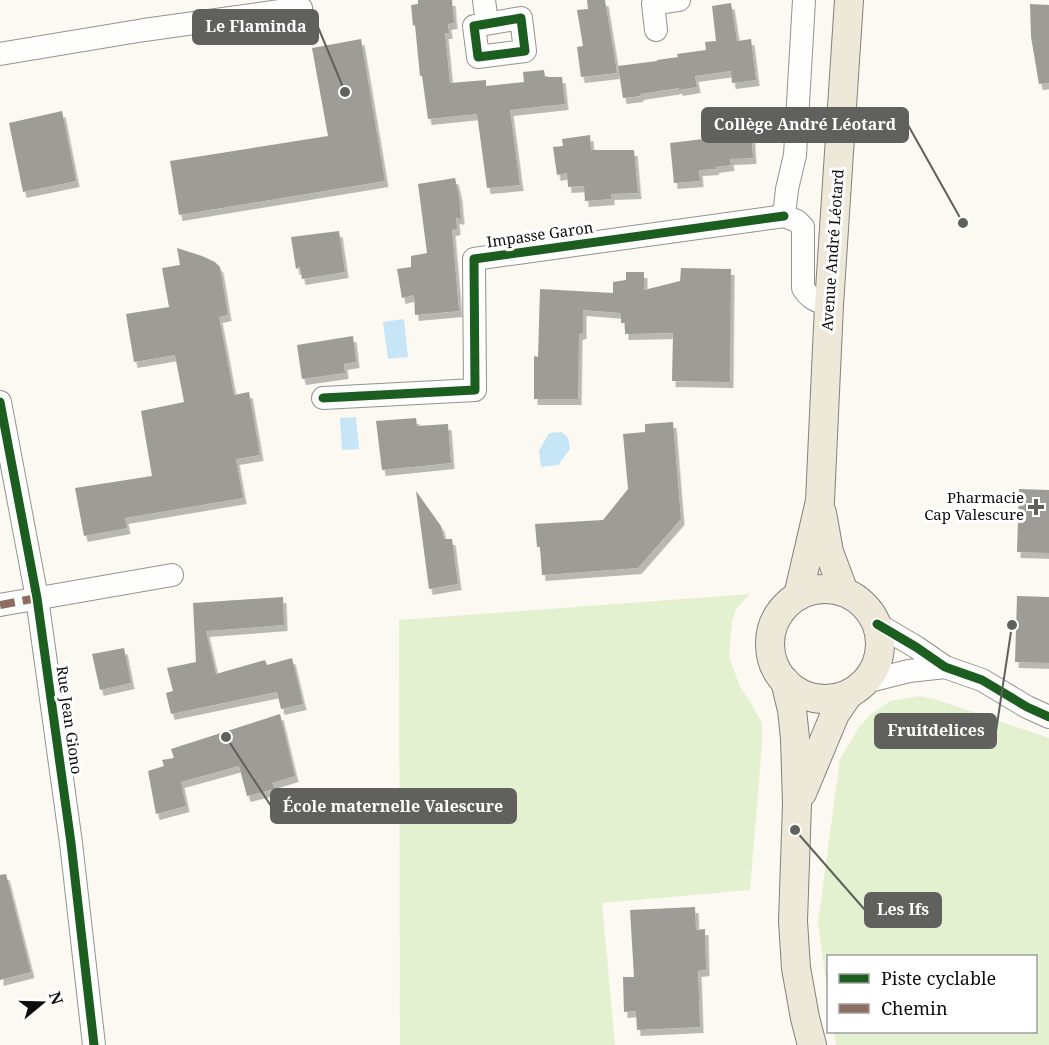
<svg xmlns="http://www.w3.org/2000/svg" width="1049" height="1045" font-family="'Noto Serif',serif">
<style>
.green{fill:#e4f1d0}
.water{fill:#c6e6f7}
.building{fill:#9e9c97;filter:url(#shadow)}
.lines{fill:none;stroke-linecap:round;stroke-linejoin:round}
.minor-casing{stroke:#949390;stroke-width:24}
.major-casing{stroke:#81817d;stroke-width:30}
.minor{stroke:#fefefd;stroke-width:22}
.major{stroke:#ede8d8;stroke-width:28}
.quiet{stroke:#8d6e63;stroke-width:8;stroke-dasharray:15 8;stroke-linecap:butt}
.cycleway-casing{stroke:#fff;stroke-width:13}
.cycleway{stroke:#1b5e20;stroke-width:9}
.poi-dot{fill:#60605d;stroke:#fff;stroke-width:2}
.labels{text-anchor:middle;stroke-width:6;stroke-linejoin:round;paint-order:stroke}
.street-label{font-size:15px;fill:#0d0d0d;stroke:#fff}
.poi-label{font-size:15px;fill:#0d0d0d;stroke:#fff;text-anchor:end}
.leader{fill:none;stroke:#60605d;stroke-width:2}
.callout-dot{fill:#60605d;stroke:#fff;stroke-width:2}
.callout{fill:#60605d;stroke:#60605d;stroke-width:2}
.callout-label{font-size:16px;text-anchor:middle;font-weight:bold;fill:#fff}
</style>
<defs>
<filter id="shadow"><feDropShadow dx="3.5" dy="6" stdDeviation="0" flood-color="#0004"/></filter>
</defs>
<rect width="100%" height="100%" fill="#fbf9f1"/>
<!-- green -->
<g class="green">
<path d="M750,594l-14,15 -4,13 -3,34 11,31 9,13 13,23v21l-12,146 -148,13 13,142h-215l-1,-425z"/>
<path d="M919,696l16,3 114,39v307h-213l-2,-13h202v-76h-208v39l-10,-72 22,-164 19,-32 11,-12 20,-14z"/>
</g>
<!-- water -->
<g class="water">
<path d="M404,319l4,38 -20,2 -5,-37z"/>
<path d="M356,417l3,32 -17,1 -2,-32z"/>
<path d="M562,432l6,6 2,11 -12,16 -17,2 -2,-16 10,-18z"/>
</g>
<!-- building -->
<g class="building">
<path d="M418,0h34l2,23 -6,1 1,9h-4l5,50 36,-3v6l38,-4 -1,-10 21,-2 1,7h17l3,27 -55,6 10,75 -33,3 -10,-74 -49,5 -6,-43h-2l-5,-51 -2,1 -2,-21 7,-1z"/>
<path d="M587,0h18l12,73 -36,4 -4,-30 6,-1 -6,-36 11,-1z"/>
<path d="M731,3l6,38 14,-2 5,41 -24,3 -1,-12 -36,5 2,11 -18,3v-2l-39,6v2l-17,2 -5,-32 39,-5v-1l21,-3 -1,-3 29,-4 -1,-8 11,-1 -4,-35z"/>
<path d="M1030,4l19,1v78l-10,1 -8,-47z"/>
<path d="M361,39l24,142 -206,34 -9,-54 158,-25 -16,-88z"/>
<path d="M62,111l14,70 -53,11 -14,-69z"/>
<path d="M750,111l3,47 -23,1 1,6 -16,2 1,2 -17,1 1,11 -26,2 -4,-40 41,-5 -2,-23z"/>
<path d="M590,135l1,15h43l4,43 -27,1v5l-26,2 -1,-15 -16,1 -1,-14 -10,2 -4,-28 10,-1 -1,-7z"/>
<path d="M455,178l4,18 2,23 -5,-1 1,11 -5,1 7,81 -44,4 -1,-20 -12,3 -5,-29 14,-2v-11l16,-3 -9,-69z"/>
<path d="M339,231l6,41 -43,7 -2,-12 -4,2 -5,-32z"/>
<path d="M177,248l25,8 13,6 5,5 8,48 -9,2 15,78 15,-3 11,63 -24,4 7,39 -118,20 2,10 -43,8 -9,-48 77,-12 -11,-65 43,-9 -9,-47 -41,7 -8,-48 43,-7 -7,-39 18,-3z"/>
<path d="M681,268l50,1 -1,113 -58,-1 1,-48 -48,1v-11h-4v-10l-38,-3v23l-4,1 -1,65h-44v-43l4,1 2,-68 73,4v-11l13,-2v-8h18v18l36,-9z"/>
<path d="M353,336l3,26 -12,2 1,9 -43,6 -5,-34z"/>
<path d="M416,418l1,8 31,-2 3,39 -69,7 -6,-49z"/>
<path d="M673,422l8,97 -43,49 -96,7 -2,-28h-3l-2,-23 68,-4 25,-31 -5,-55 22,-2v-8z"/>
<path d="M1019,489l30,1v63l-32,-1z"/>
<path d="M416,491l25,35 3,13h8l6,45 -29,5z"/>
<path d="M1017,596l32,1v66l-34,-1z"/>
<path d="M283,597l1,28 -78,6 10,43 49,-14 2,5 25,-7 11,46 -22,5 -4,-17 -106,22 -5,-21 7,-2 -6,-23 29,-6 -3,-59z"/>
<path d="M124,648l7,35 -31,7 -8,-36z"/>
<path d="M280,714l15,62 -23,7 3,6 -28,7 -8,-30 -58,16 5,24 -30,8 -8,-43 16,-5 -2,-6 12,-2 -3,-9z"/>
<path d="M6,874l25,98 -31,8v-105z"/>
<path d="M695,907l1,23 9,-1 1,41 -8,1 2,56 -63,3 -1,-19 -12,1 -1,-35h11l-4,-67z"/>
</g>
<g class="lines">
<defs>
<g id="minor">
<path d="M484,0l3,23"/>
<path d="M804,0l-9,155 -8,34 -3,27 13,5 6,6v61c7,11 13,13 26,17"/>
<path d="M521,18l4,33 -47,6 -4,-31z"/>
<path d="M656,30l-3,-26 26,-4"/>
<path d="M0,54l144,-24 157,-22"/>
<path d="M323,398l152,-8 -1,-131 310,-43"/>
<path d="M0,402l37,196 34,245 23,202"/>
<path d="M0,605l172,-30"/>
<path d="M877,624l39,23 29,20 37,13 45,27 22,10"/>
<path d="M865,682l44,-11 36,-4"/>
</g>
<g id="major">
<path d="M822,513l7,39 15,40"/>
<circle cx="825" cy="644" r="55"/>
<path d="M798,596l22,-95 9,-196 20,-305"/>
<path d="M785,681l7,29 3,28 2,66 -4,117 3,47 9,50 7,27"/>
<path d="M802,793l33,-79 13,-19"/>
</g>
</defs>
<!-- minor casing -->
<use href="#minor" class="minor-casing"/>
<!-- major casing -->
<use href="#major" class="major-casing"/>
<!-- minor -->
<use href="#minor" class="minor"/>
<!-- major -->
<use href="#major" class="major"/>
<!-- quiet -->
<path class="quiet" d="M0,605l37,-7"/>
<defs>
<g id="cycleway">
<path d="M521,18l4,33 -47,6 -4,-31z"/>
<path d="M323,398l152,-8 -1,-131 310,-43"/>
<path d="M0,402l37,196 34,245 23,202"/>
<path d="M877,624l39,23 29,20 37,13 45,27 22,10"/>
</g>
</defs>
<!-- cycleway casing -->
<use href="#cycleway" class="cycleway-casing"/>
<!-- cycleway -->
<use href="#cycleway" class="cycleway"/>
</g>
<!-- markers -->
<path class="poi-dot" d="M1033 498h6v6h6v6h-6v6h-6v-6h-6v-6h6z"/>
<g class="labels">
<!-- street labels -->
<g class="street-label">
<text transform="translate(540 235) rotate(-8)" y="5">Impasse Garon</text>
<text transform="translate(833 250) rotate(-86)" y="5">Avenue André Léotard</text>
<text transform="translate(69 720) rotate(82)" y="5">Rue Jean Giono</text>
</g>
<!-- poi labels -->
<g class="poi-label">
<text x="1024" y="503">Pharmacie<tspan x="1024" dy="17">Cap Valescure</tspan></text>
</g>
</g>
<!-- callouts -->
<path class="leader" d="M345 92L318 27M963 223L908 125M1012 625L996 731M226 737L271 806M795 830L865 910"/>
<g class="callout-dot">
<circle cx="345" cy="92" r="6"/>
<circle cx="963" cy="223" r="6"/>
<circle cx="1012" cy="625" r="6"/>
<circle cx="226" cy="737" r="6"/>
<circle cx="795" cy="830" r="6"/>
</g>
<g class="callout">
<rect x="193" y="10" width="125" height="34" rx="6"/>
<rect x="702" y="108" width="206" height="34" rx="6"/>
<rect x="875" y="714" width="121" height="34" rx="6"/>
<rect x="271" y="789" width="245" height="34" rx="6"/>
<rect x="865" y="893" width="76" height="34" rx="6"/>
</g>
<g class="callout-label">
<text x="256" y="32">Le Flaminda</text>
<text x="805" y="130">Collège André Léotard</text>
<text x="936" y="736">Fruitdelices</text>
<text x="393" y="812">École maternelle Valescure</text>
<text x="903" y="915">Les Ifs</text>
</g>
<!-- legend -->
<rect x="827" y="955" width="210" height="78" fill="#ffffff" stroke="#9e9e9e" stroke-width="1.5"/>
<rect x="839" y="974" width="30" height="9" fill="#1b5e20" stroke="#9e9e9e" stroke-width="1.5"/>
<text x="881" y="985" font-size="18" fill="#0d0d0d">Piste cyclable</text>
<rect x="839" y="1004" width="30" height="9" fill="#8d6e63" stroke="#9e9e9e" stroke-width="1.5"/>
<text x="881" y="1015" font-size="18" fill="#0d0d0d">Chemin</text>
<!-- north arrow -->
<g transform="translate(42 1003) rotate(71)" stroke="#ffffff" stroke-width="4.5" paint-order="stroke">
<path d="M0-4.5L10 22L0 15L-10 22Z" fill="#0d0d0d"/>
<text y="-9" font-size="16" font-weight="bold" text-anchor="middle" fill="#0d0d0d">N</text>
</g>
</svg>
